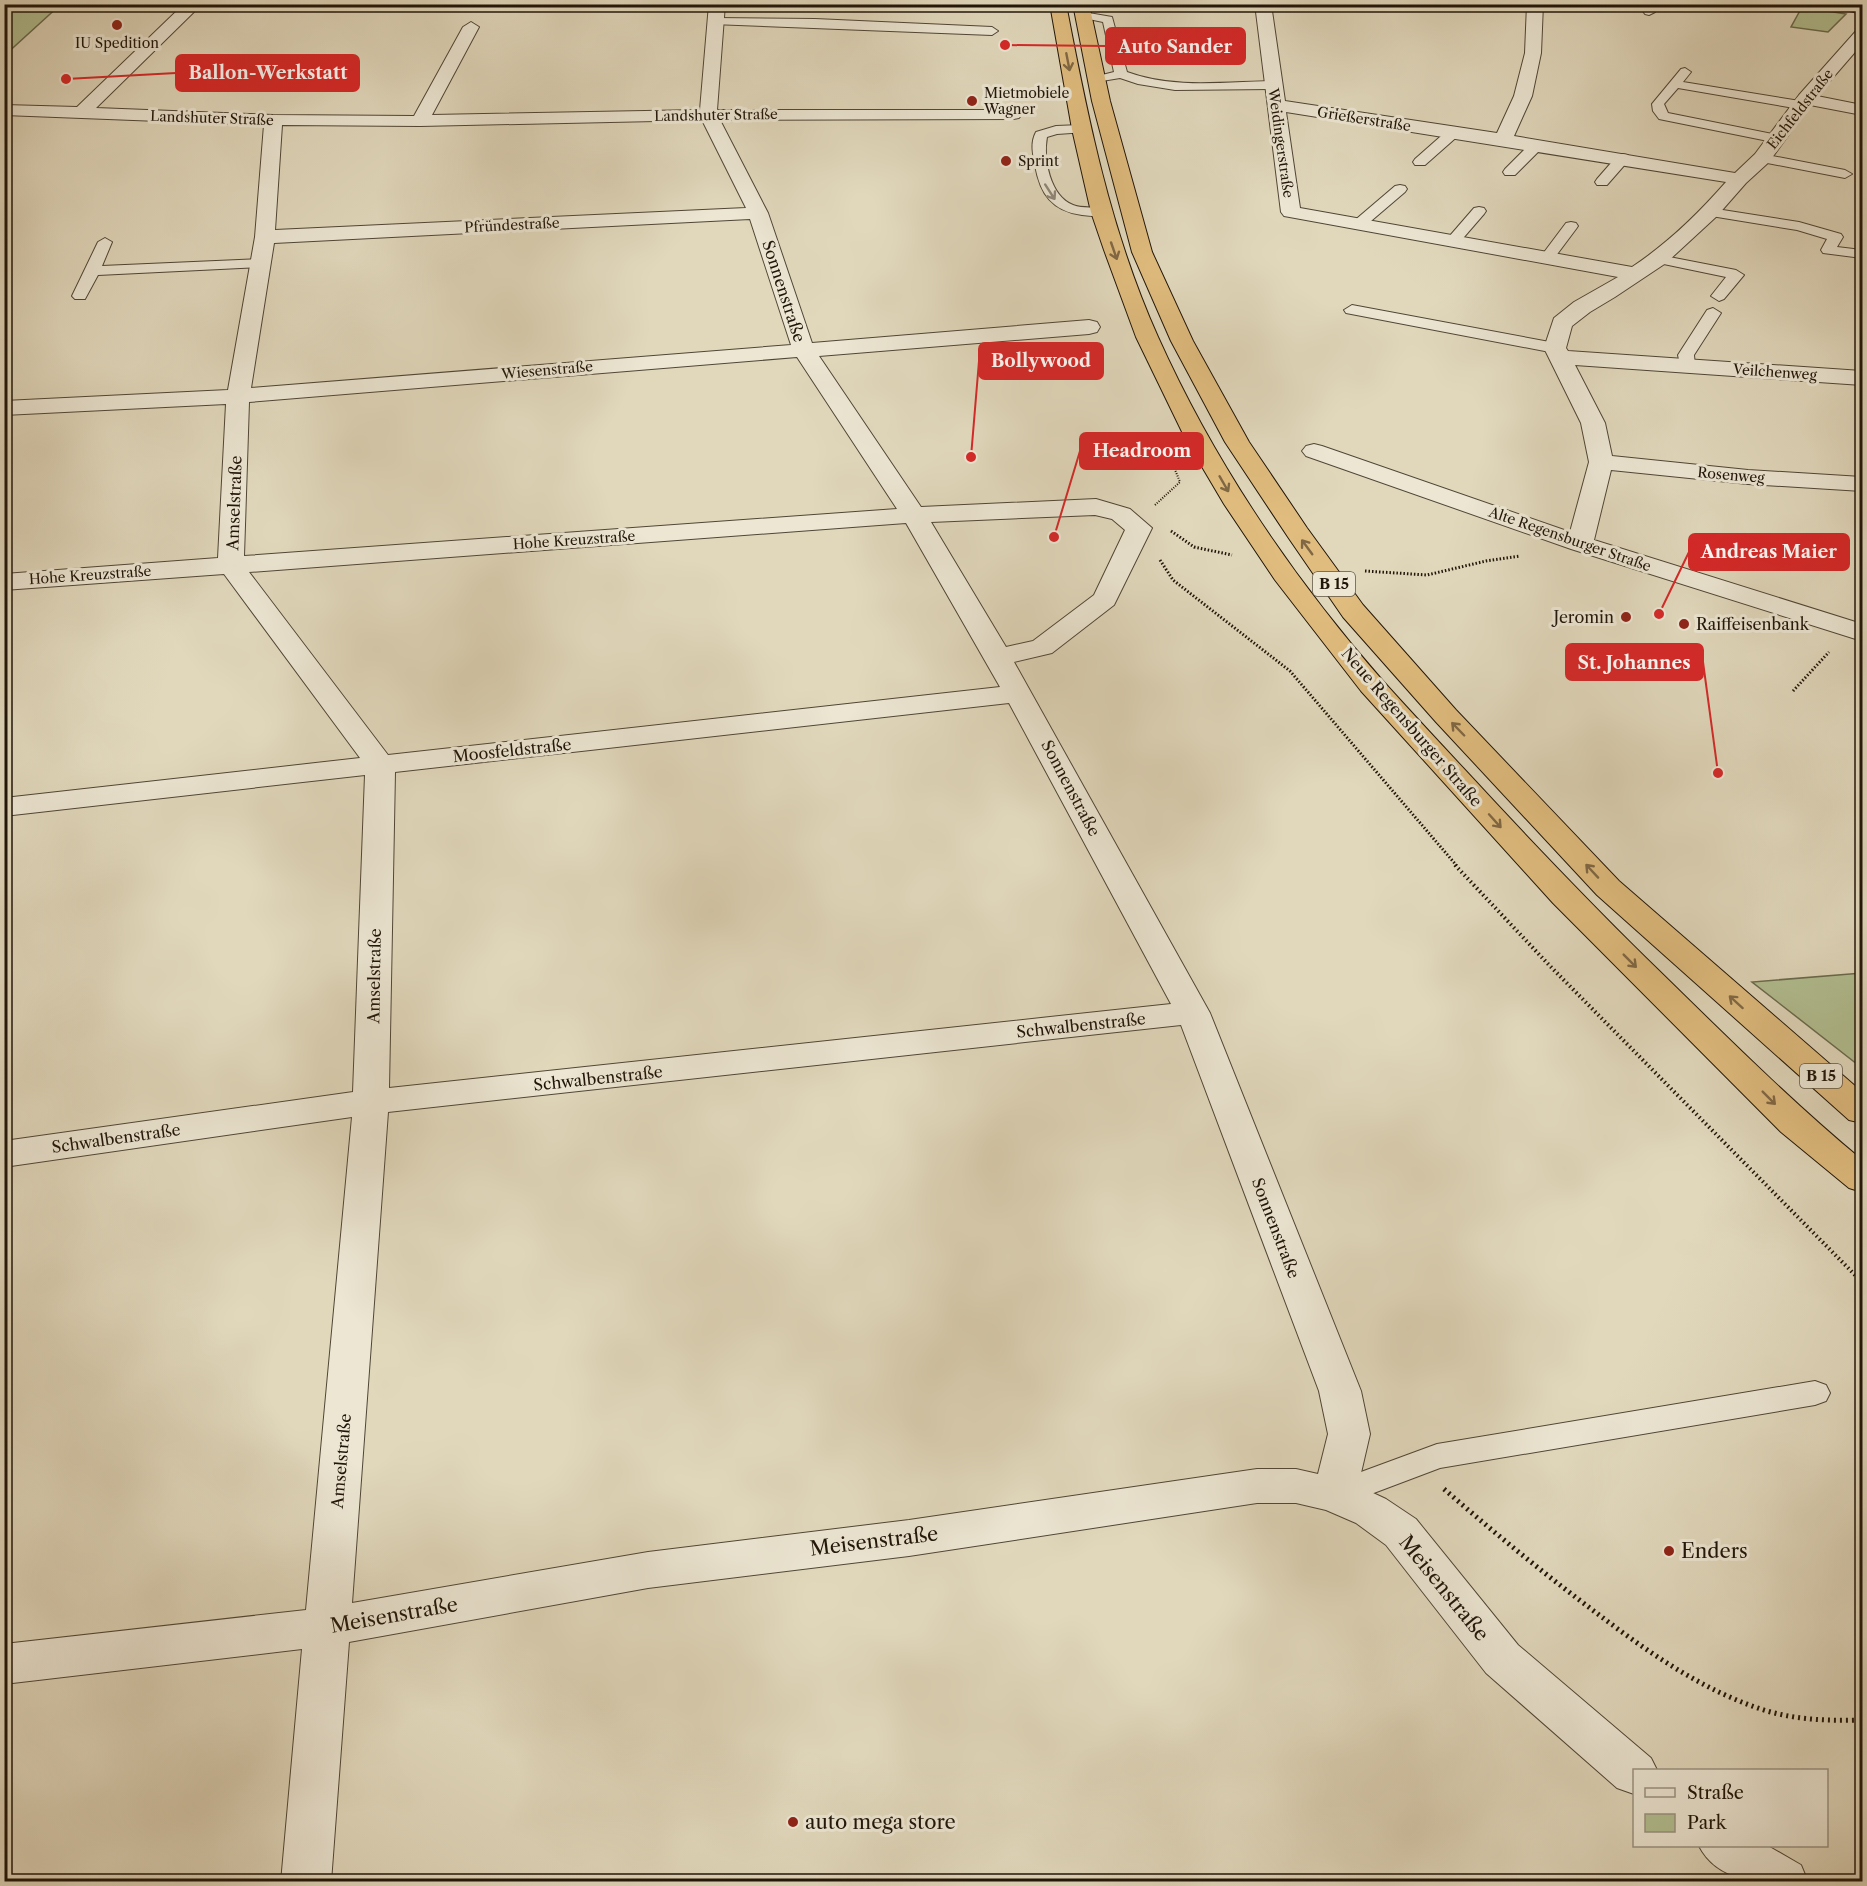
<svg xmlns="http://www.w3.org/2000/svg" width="1867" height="1886" font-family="'Libre Caslon Text',serif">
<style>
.green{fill:#b2bf91;stroke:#696a4d;stroke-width:1.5}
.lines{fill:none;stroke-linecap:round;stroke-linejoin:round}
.lane-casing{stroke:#504636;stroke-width:2}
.street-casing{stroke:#504636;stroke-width:2}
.highway-casing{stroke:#201509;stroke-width:2}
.path-far3{stroke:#201509;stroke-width:2;stroke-dasharray:1 1.5;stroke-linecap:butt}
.path-far2{stroke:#201509;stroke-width:3;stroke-dasharray:1.5 2;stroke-linecap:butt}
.path-far1{stroke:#201509;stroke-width:4;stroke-dasharray:1.5 3;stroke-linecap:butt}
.path{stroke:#201509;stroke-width:5;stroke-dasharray:2 4;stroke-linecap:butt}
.lane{fill:#ece6d3;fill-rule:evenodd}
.street{fill:#ece6d3;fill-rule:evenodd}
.highway{fill:#e0bc7e;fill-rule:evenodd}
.oneway{stroke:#806844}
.oneway2{stroke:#908878}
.poi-dot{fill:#8f2418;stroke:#ece6d3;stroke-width:2}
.labels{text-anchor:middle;stroke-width:6;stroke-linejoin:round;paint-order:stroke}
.far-poi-label{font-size:14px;fill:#201509;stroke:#ece6d3;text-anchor:start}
.far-street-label{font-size:14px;fill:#201509;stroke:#ece6d3}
.shield{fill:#ece6d3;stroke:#5d5446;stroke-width:1.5}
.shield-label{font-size:15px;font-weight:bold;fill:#201509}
.street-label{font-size:16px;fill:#201509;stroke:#ece6d3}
.poi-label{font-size:16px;fill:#201509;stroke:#ece6d3;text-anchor:end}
.near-street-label{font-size:20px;fill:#201509;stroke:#ece6d3}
.near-poi-label{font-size:20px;fill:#201509;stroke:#ece6d3;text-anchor:start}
.leader{fill:none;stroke:#d62828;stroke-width:2}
.callout-dot{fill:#d62828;stroke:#ece6d3;stroke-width:2}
.callout{fill:#d62828;stroke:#d62828;stroke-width:2}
.callout-label{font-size:18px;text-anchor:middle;font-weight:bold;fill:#fff}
</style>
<rect width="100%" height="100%" fill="#e1d8bc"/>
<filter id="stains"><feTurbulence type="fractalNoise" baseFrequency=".00333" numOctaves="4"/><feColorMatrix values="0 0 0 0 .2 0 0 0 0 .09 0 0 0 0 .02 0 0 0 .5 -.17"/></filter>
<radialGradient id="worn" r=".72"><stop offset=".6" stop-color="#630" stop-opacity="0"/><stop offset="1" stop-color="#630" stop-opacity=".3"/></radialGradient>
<!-- green -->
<g class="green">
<path d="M5,4h55v1l-55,50z"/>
<path d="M1802,7l44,7 -18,18 -37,-5z"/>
<path d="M1862,973v95l-110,-86z"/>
</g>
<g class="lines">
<defs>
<g id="lane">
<path d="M1638,4h11l6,8 -6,3 -4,-1z"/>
<path d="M1083,12l29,5 15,55c46,17 96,10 145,9l6,4 -6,4 -97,1 -37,-6 -18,-6 -18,3 -2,-3 2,-3 12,-3 -11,-50 -24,-5v-4z"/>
<path d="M716,18l99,1 177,8 6,4 -6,4 -280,-11v-4z"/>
<path d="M1685,68l6,4 -8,10 117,19 6,4 -6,4 -122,-21 -14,16 4,9 115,23 2,3 -7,4 -119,-24 -6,-8 -1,-7 29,-35z"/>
<path d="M1081,125l7,4 -2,3 -29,2 -10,3c-4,22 3,59 26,68 10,4 22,1 33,4l2,3 -2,3c-8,2 -16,1 -24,0 -30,-4 -42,-21 -47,-50 -2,-11 -5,-22 1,-33l20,-6z"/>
<path d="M1454,128l5,1 2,3 -2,3 -34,30h-10l-2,-3 2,-3 34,-30z"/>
<path d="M1537,141l5,1 2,3 -2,3 -27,27h-10l-2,-3 2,-3 27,-27z"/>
<path d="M1623,154l5,1 2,3 -2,3 -21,24h-10l-2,-3 2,-3 21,-24z"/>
<path d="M1762,154l83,16 7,4 -7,4 -88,-17 -2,-3 2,-3z"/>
<path d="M1400,185l5,1 2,3 -2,3 -41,35h-10l-2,-3 2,-3 41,-35z"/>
<path d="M1479,207l5,1 2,3 -2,3 -26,30h-10l-2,-3 2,-3 26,-30z"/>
<path d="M1710,208l89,14 42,12 2,3 -6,10 25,3v8l-39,-5 -2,-3 6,-11 -30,-9 -92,-15 -2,-3 2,-3z"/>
<path d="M1571,222l5,1 2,3 -2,3 -24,32h-10l-2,-3 2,-3 24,-32z"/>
<path d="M105,238l7,4 -10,24 158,-7 7,4 -7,4 -162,8 -13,24h-10l-3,-3 26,-54z"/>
<path d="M1659,255l77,15 8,5 -20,24 -5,2 -8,-5 15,-19 -72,-15 -2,-3z"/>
<path d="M1352,305l203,38 8,5 -8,5 -209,-40 -2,-3z"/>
<path d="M1713,308l8,5 -27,42 1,11 -2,3h-12l-3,-14 29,-45z"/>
<path d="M1815,1381l11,4 4,8 -4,8 -11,4 -375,63 -106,40 -11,-4 -5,-9 5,-9 114,-42z"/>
</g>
<g id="street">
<path d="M184,4h18l-106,104 177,7 141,1 49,-89 8,-5 8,5 -47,88 268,-5 9,-106h16l-8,106h302l3,4 -3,4 -6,1 -293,1 48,93 44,130 277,-23 8,2 3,5 -3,5 -8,2 -270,22 102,151 175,-8 34,10 22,19 -38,77 -62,48 -38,9 196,351 151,378 9,43 -12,52 28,13 30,20 102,126 133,113 6,12h-23v24l-17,-6 -131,-115 -100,-128 -30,-22 -30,-13 -30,-7h-39l-348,53 -261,32 -299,54 -18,240h-50l21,-233 -298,35v-40l302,-34 46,-493 -348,50v-26l349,-49 12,-317 -361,41v-18l356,-40 -136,-184 -220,16v-16l214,-16 8,-154 -222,11v-14l224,-11 27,-153 9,-112 -260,-10v-10l73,2zM702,120l44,88 -471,22 7,-105 138,1zM750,219l41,126 -540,43 23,-145zM797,357l100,152 -653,47 5,-154zM1095,515l17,4 13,11 -31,65 -61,46 -27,6 -75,-125zM906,523l94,164 -612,68 -139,-183zM1009,703l162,301 -782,84 6,-316zM1181,1025l138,366 9,43 -10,40 -22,-5h-39l-348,51 -261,32 -296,51 36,-491z"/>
<path d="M1255,4h16l14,97 212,32 17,-37 11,-43 2,-49h16l-2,49 -9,43 -18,40 221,37 20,-19 44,-59 57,-64 6,-2v15l-45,52 45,9v10l-52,-10 -41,57 -23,21 -29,33 -51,47 -51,34 -25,15 -18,14 -6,22 2,3 294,20v14l-287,-20 30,58 7,33 136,14 114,7v14l-114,-7 -137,-14 -17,70 268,84v17l-291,-92 -265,-93 -4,-5 4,-5 8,-2 8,2 248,86 19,-70 -8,-39 -37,-75 10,-30 20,-16 44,-25 -334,-61 -3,-4zM1286,112l440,70c-28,32 -59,62 -94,85l-332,-59z"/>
<path d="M1831,4h31v10l-29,-7z"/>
<path d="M1699,1846h69l33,19 7,17c-42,0 -88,4 -109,-36z"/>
</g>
<g id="highway">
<path d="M1050,4h16c22,115 44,226 92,333 56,125 135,241 225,344 27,30 55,60 83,90 59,64 118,126 180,187 71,69 140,139 216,202v32l-13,-4 -68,-56 -228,-229 -192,-212 -86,-111 -51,-76 -39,-66 -49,-101 -32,-87 -13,-38 -19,-83z"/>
<path d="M1073,4h16l21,97 42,151 41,89 56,101 58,86 56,77 93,105 163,171 243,211v31l-13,-3 -252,-225 -161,-173 -93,-105 -55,-80 -63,-95 -54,-101 -39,-89 -40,-151z"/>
</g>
</defs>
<!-- lane casing -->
<use href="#lane" class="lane-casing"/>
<!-- street casing -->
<use href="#street" class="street-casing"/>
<!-- highway casing -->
<use href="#highway" class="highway-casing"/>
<!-- path-far3 -->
<path class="path-far3" d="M1155,505l25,-23 -7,-17"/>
<!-- path-far2 -->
<g class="path-far2">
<path d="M1171,531l23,16 38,8"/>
<path d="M1160,560l13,20 117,91 167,195"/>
<path d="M1365,571l62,4 59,-14 34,-5"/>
<path d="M1793,691l36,-39"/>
</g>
<!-- path-far1 -->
<path class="path-far1" d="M1455,865l95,101 312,316"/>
<!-- path -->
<path class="path" d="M1444,1489c46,40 93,79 142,116 55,42 113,85 181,106 31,9 63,10 95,9"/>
<!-- lane -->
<use href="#lane" class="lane"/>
<!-- street -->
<use href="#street" class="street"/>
<!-- highway -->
<use href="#highway" class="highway"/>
</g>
<!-- one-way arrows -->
<defs><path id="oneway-shaft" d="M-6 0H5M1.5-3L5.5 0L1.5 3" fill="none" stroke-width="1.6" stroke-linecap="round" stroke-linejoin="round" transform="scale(1.5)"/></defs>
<g class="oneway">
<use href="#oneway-shaft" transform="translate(1068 62) rotate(79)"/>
<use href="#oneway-shaft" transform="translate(1114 251) rotate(71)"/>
<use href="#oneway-shaft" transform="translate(1224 484) rotate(60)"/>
<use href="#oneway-shaft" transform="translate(1307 547) rotate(-126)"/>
<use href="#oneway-shaft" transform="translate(1458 729) rotate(-134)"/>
<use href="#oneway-shaft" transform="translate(1495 821) rotate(48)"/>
<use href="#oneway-shaft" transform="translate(1592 871) rotate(-133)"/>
<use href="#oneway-shaft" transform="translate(1630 961) rotate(45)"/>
<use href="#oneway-shaft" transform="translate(1736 1002) rotate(-138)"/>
<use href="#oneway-shaft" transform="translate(1769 1098) rotate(45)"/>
</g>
<use class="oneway2" href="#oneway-shaft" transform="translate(1050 192) rotate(57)"/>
<!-- markers -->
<g class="poi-dot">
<circle cx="117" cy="25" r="6"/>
<circle cx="972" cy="101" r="6"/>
<circle cx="1006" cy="161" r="6"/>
<circle cx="1626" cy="617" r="6"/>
<circle cx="1684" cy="624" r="6"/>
<circle cx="1669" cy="1551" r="6"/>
<circle cx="793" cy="1822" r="6"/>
</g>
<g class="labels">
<!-- far-poi labels -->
<g class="far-poi-label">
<text x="117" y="48" text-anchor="middle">IU Spedition</text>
<text x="984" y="98">Mietmobiele<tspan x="984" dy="16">Wagner</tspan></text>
<text x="1018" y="166">Sprint</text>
</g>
<!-- far-street labels -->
<g class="far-street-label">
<text transform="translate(1800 109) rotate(-52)" y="5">Eichfeldstraße</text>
<text transform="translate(716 115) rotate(-1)" y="5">Landshuter Straße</text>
<text transform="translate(212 118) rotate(2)" y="5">Landshuter Straße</text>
<text transform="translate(1364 119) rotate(9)" y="5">Grießerstraße</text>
<text transform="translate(1281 143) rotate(82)" y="5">Weidingerstraße</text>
<text transform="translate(512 225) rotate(-3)" y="5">Pfründestraße</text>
<text transform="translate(547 370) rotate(-5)" y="5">Wiesenstraße</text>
<text transform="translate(1775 372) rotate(4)" y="5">Veilchenweg</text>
<text transform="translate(1731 475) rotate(5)" y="5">Rosenweg</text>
<text transform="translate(1570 539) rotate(19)" y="5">Alte Regensburger Straße</text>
<text transform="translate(574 540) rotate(-4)" y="5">Hohe Kreuzstraße</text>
<text transform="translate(90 575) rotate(-4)" y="5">Hohe Kreuzstraße</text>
</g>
<!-- shield labels -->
<g class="shield">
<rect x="1313" y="572" width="42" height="24" rx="4.5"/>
<rect x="1800" y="1064" width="42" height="24" rx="4.5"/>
</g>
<g class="shield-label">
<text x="1334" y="589">B 15</text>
<text x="1821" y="1081">B 15</text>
</g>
<!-- street labels -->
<g class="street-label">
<text transform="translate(784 291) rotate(72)" y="6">Sonnenstraße</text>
<text transform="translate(234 503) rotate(-88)" y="6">Amselstraße</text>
<text transform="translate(1412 727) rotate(49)" y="6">Neue Regensburger Straße</text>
<text transform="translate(512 750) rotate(-6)" y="6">Moosfeldstraße</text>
<text transform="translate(1071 788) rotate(62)" y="6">Sonnenstraße</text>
<text transform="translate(374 976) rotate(-89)" y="6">Amselstraße</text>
<text transform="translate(1081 1025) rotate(-6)" y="6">Schwalbenstraße</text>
<text transform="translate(598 1078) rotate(-6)" y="6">Schwalbenstraße</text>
<text transform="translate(116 1138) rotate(-8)" y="6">Schwalbenstraße</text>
<text transform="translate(1276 1228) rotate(69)" y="6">Sonnenstraße</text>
<text transform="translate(341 1461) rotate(-85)" y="6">Amselstraße</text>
</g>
<!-- poi labels -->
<g class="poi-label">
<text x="1614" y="623">Jeromin</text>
<text x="1696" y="630" text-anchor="start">Raiffeisenbank</text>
</g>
<!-- near-street labels -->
<g class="near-street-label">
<text transform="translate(874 1541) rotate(-7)" y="7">Meisenstraße</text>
<text transform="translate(1444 1588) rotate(51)" y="7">Meisenstraße</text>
<text transform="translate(394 1615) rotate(-10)" y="7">Meisenstraße</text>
</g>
<!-- near-poi labels -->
<g class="near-poi-label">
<text x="1681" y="1558">Enders</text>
<text x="805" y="1829">auto mega store</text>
</g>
</g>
<!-- callouts -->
<path class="leader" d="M1005 45L1106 46M66 79L176 73M971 457L979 361M1054 537L1080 451M1659 614L1689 552M1718 773L1703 662"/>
<g class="callout-dot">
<circle cx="1005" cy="45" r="6"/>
<circle cx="66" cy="79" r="6"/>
<circle cx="971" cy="457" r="6"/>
<circle cx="1054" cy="537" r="6"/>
<circle cx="1659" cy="614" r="6"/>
<circle cx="1718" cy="773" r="6"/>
</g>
<g class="callout">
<rect x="1106" y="28" width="139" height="36" rx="6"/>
<rect x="176" y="55" width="183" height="36" rx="6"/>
<rect x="979" y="343" width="124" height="36" rx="6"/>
<rect x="1080" y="433" width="123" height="36" rx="6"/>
<rect x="1689" y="534" width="160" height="36" rx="6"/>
<rect x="1566" y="644" width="137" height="36" rx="6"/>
</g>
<g class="callout-label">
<text x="1175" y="53">Auto Sander</text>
<text x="268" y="79">Ballon-Werkstatt</text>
<text x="1041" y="367">Bollywood</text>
<text x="1142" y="457">Headroom</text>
<text x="1769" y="558">Andreas Maier</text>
<text x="1634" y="669">St. Johannes</text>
</g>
<!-- margin -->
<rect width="1867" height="1886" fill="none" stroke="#e1d8bc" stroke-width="24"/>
<rect x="6" y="6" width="1855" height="1874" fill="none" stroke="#201509" stroke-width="3"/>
<rect x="12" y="12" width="1843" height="1862" fill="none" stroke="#201509" stroke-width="1.5"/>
<!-- legend -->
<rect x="1633" y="1769" width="195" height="78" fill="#ece6d3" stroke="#9a9282" stroke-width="1.5"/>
<rect x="1645" y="1788" width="30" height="9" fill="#ece6d3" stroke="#9a9282" stroke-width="1.5"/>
<text x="1687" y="1799" font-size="18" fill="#201509">Straße</text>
<rect x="1645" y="1814" width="30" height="18" fill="#b2bf91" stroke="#9a9282" stroke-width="1.5"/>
<text x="1687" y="1829" font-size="18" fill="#201509">Park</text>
<rect width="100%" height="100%" filter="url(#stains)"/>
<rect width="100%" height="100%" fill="url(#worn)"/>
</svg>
